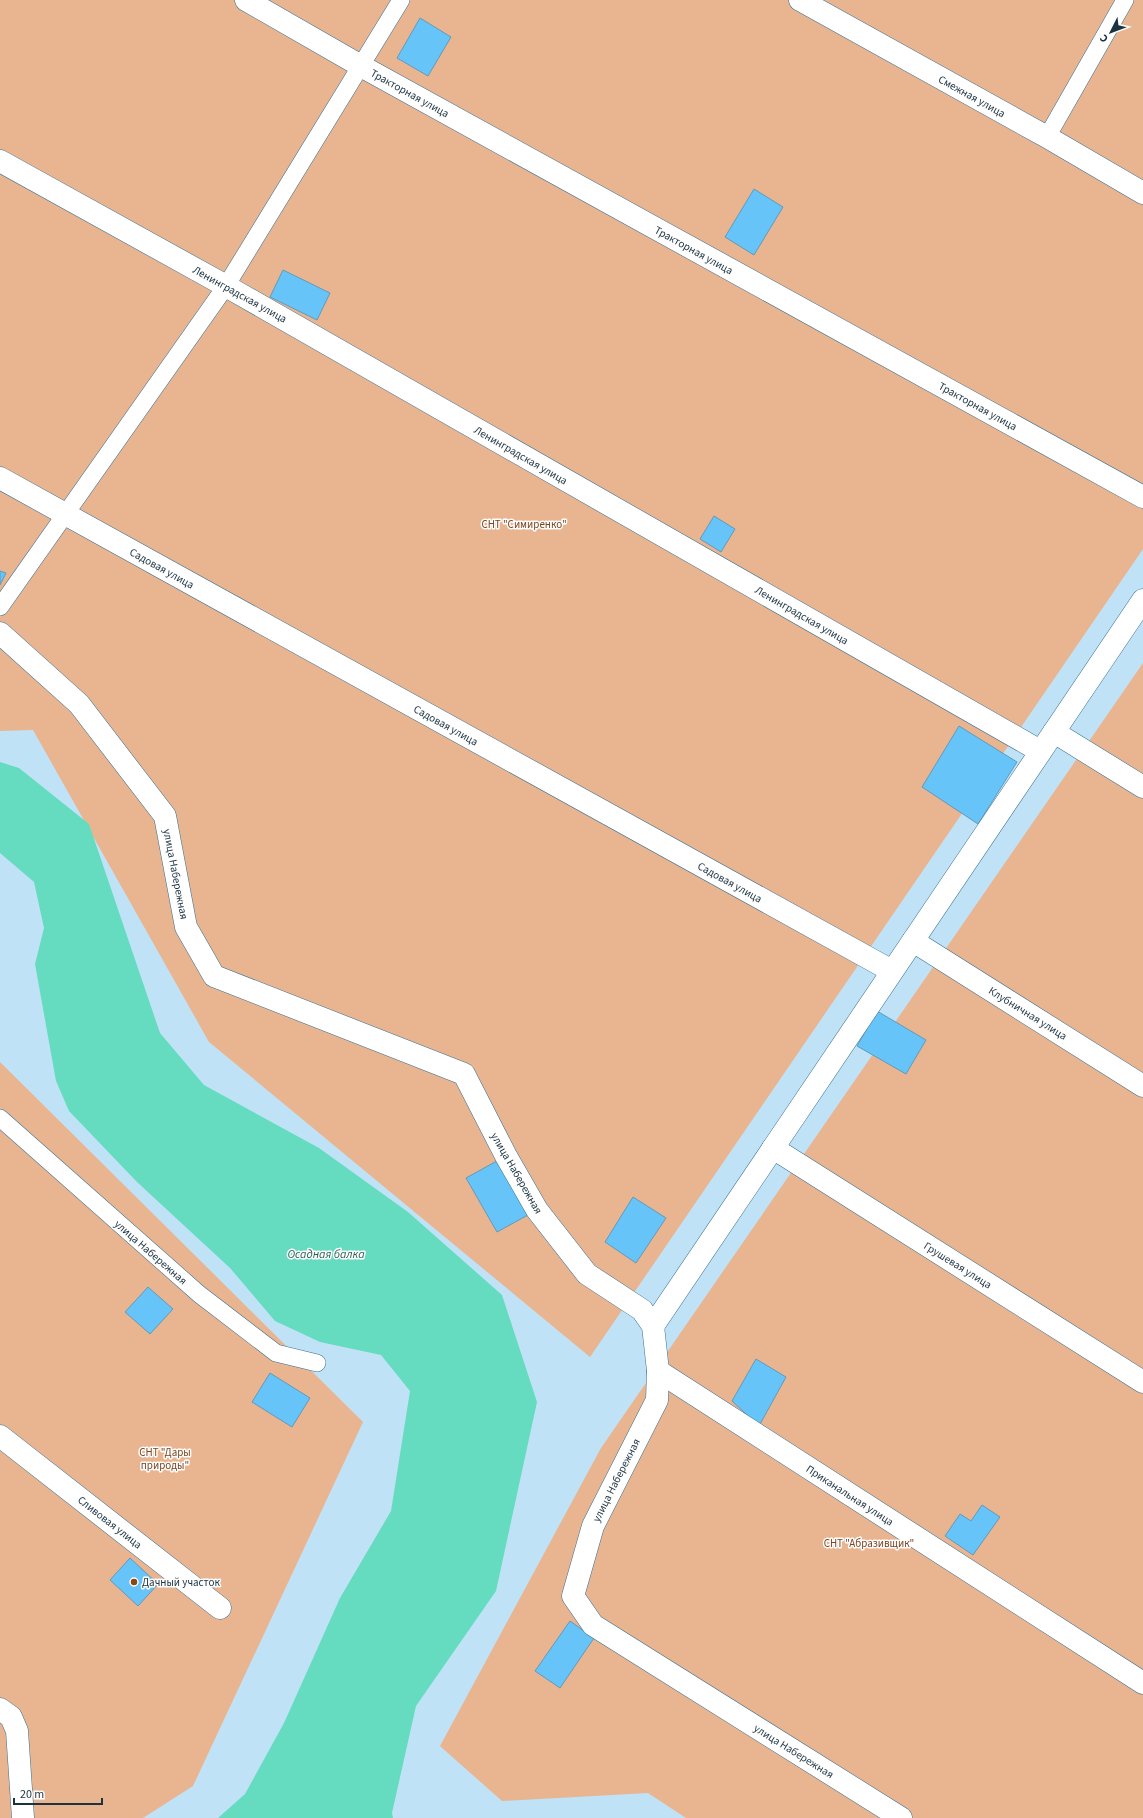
<svg xmlns="http://www.w3.org/2000/svg" width="1143" height="1818" font-family="'Source Sans 3',sans-serif">
<style>
.green{fill:#e9b490}
.water{fill:#65dcbf}
.building{fill:#66c4f8;stroke:#619abb}
.lines{fill:none;stroke-linecap:round;stroke-linejoin:round}
.lane-casing{stroke:#387190;stroke-width:18}
.street-casing{stroke:#387190;stroke-width:23}
.lane{stroke:#fff;stroke-width:17}
.street{stroke:#fff;stroke-width:22}
.poi-dot{fill:#884811;stroke:#fdfdfd;stroke-width:1.5}
.labels{text-anchor:middle;stroke-width:3;stroke-linejoin:round;paint-order:stroke}
.street-label{font-size:11px;fill:#1b3341;stroke:#fdfdfd}
.park-label{font-size:11px;fill:#79461f;stroke:#fdfdfd}
.poi-label{font-size:11px;fill:#1b3341;stroke:#fdfdfd;text-anchor:start}
.water-label{font-size:12px;font-style:italic;fill:#2f6054;stroke:#fdfdfd}
</style>
<rect width="100%" height="100%" fill="#c0e2f7"/>
<!-- green -->
<g class="green">
<path d="M0,0h1143v549l-553,808 -381,-315 -176,-312 -33,1z"/>
<path d="M1143,663v1155h-457l-38,-25 -146,8 -62,-55 161,-298z"/>
<path d="M0,1062l363,360 -170,364 -50,32h-143z"/>
</g>
<!-- water -->
<path class="water" d="M0,762l19,6 70,56 71,209 44,52 115,63 89,64 94,83 35,107 -41,189 -80,115 -24,107 1,5h-175l27,-24 39,-71 56,-125 51,-87 19,-120 -29,-36 -61,-13 -45,-21 -45,-53 -93,-86 -68,-71 -13,-30 -21,-117 9,-36 -10,-46 -34,-29z"/>
<!-- building -->
<g class="building">
<path d="M420,18l31,19 -23,39 -31,-18z"/>
<path d="M754,189l29,18 -29,48 -29,-18z"/>
<path d="M283,270l47,23 -13,27 -47,-23z"/>
<path d="M714,516l21,13 -14,23 -21,-13z"/>
<path d="M0,571l6,2 -6,12z"/>
<path d="M959,726l58,36 -39,62 -56,-37z"/>
<path d="M877,1011l49,29 -20,34 -49,-28z"/>
<path d="M506,1156l31,54 -40,22 -31,-54z"/>
<path d="M633,1197l33,21 -30,45 -31,-21z"/>
<path d="M148,1287l25,22 -23,25 -25,-22z"/>
<path d="M756,1359l30,18 -27,49 -27,-25z"/>
<path d="M270,1373l40,25 -18,29 -40,-25z"/>
<path d="M982,1505l18,12 -27,38 -28,-19 15,-22 11,7z"/>
<path d="M130,1558l28,26 -20,22 -28,-26z"/>
<path d="M570,1621l24,17 -34,50 -25,-17z"/>
</g>
<g class="lines">
<defs>
<g id="lane">
<path d="M1047,137l78,-137"/>
<path d="M0,607l226,-321 175,-286"/>
<path d="M0,1118l199,176 77,59 41,10"/>
</g>
<g id="street">
<path d="M246,0l115,66 782,431"/>
<path d="M800,0l247,137 96,56"/>
<path d="M0,161l226,125 814,465"/>
<path d="M0,478l892,493"/>
<path d="M0,633l79,71 86,112 21,111 28,49 250,98 42,82 31,54 50,64 55,36 11,16 5,45 -1,29 -64,126 -20,70 20,29 308,193"/>
<path d="M1054,732l89,55"/>
<path d="M913,941l230,145"/>
<path d="M773,1148l370,234"/>
<path d="M653,1326l490,-726"/>
<path d="M658,1371l485,312"/>
<path d="M0,1436l220,172"/>
<path d="M0,1709l11,8 6,14 6,87"/>
</g>
</defs>
<!-- lane casing -->
<use href="#lane" class="lane-casing"/>
<!-- street casing -->
<use href="#street" class="street-casing"/>
<!-- lane -->
<use href="#lane" class="lane"/>
<!-- street -->
<use href="#street" class="street"/>
</g>
<!-- markers -->
<circle class="poi-dot" cx="134" cy="1582" r="4"/>
<g class="labels">
<!-- street labels -->
<g class="street-label">
<text transform="translate(410 93) rotate(29)" y="4">Тракторная улица</text>
<text transform="translate(972 96) rotate(29)" y="4">Смежная улица</text>
<text transform="translate(694 250) rotate(29)" y="4">Тракторная улица</text>
<text transform="translate(240 294) rotate(29)" y="4">Ленинградская улица</text>
<text transform="translate(978 406) rotate(29)" y="4">Тракторная улица</text>
<text transform="translate(521 455) rotate(30)" y="4">Ленинградская улица</text>
<text transform="translate(162 568) rotate(29)" y="4">Садовая улица</text>
<text transform="translate(802 615) rotate(30)" y="4">Ленинградская улица</text>
<text transform="translate(446 725) rotate(29)" y="4">Садовая улица</text>
<text transform="translate(176 874) rotate(79)" y="4">улица Набережная</text>
<text transform="translate(730 882) rotate(29)" y="4">Садовая улица</text>
<text transform="translate(1028 1013) rotate(32)" y="4">Клубничная улица</text>
<text transform="translate(517 1173) rotate(60)" y="4">улица Набережная</text>
<text transform="translate(151 1252) rotate(41)" y="4">улица Набережная</text>
<text transform="translate(958 1265) rotate(32)" y="4">Грушевая улица</text>
<text transform="translate(616 1480) rotate(-63)" y="4">улица Набережная</text>
<text transform="translate(850 1495) rotate(33)" y="4">Приканальная улица</text>
<text transform="translate(110 1522) rotate(38)" y="4">Сливовая улица</text>
<text transform="translate(794 1751) rotate(32)" y="4">улица Набережная</text>
</g>
<!-- park labels -->
<g class="park-label">
<text x="524" y="528">СНТ "Симиренко"</text>
<text x="165" y="1456">СНТ "Дары<tspan x="165" dy="13">природы"</tspan></text>
<text x="869" y="1547">СНТ "Абразивщик"</text>
</g>
<!-- poi labels -->
<g class="poi-label">
<text x="142" y="1586">Дачный участок</text>
</g>
<!-- water labels -->
<g class="water-label">
<text x="326" y="1258">Осадная балка</text>
</g>
</g>
<!-- north arrow -->
<g transform="translate(1111 32) rotate(228)" stroke="#fdfdfd" stroke-width="3" paint-order="stroke">
<path d="M0-3L7 15L0 10L-7 15Z" fill="#1b3341"/>
<text y="-6" font-size="11" font-weight="bold" text-anchor="middle" fill="#1b3341">С</text>
</g>
<!-- scale -->
<path d="M14 1798v6h88v-6" fill="none" stroke="#1b3341" stroke-width="2"/>
<text x="20" y="1798" font-size="12" fill="#1b3341" stroke="#fdfdfd" stroke-width="3" paint-order="stroke">20 m</text>
</svg>
